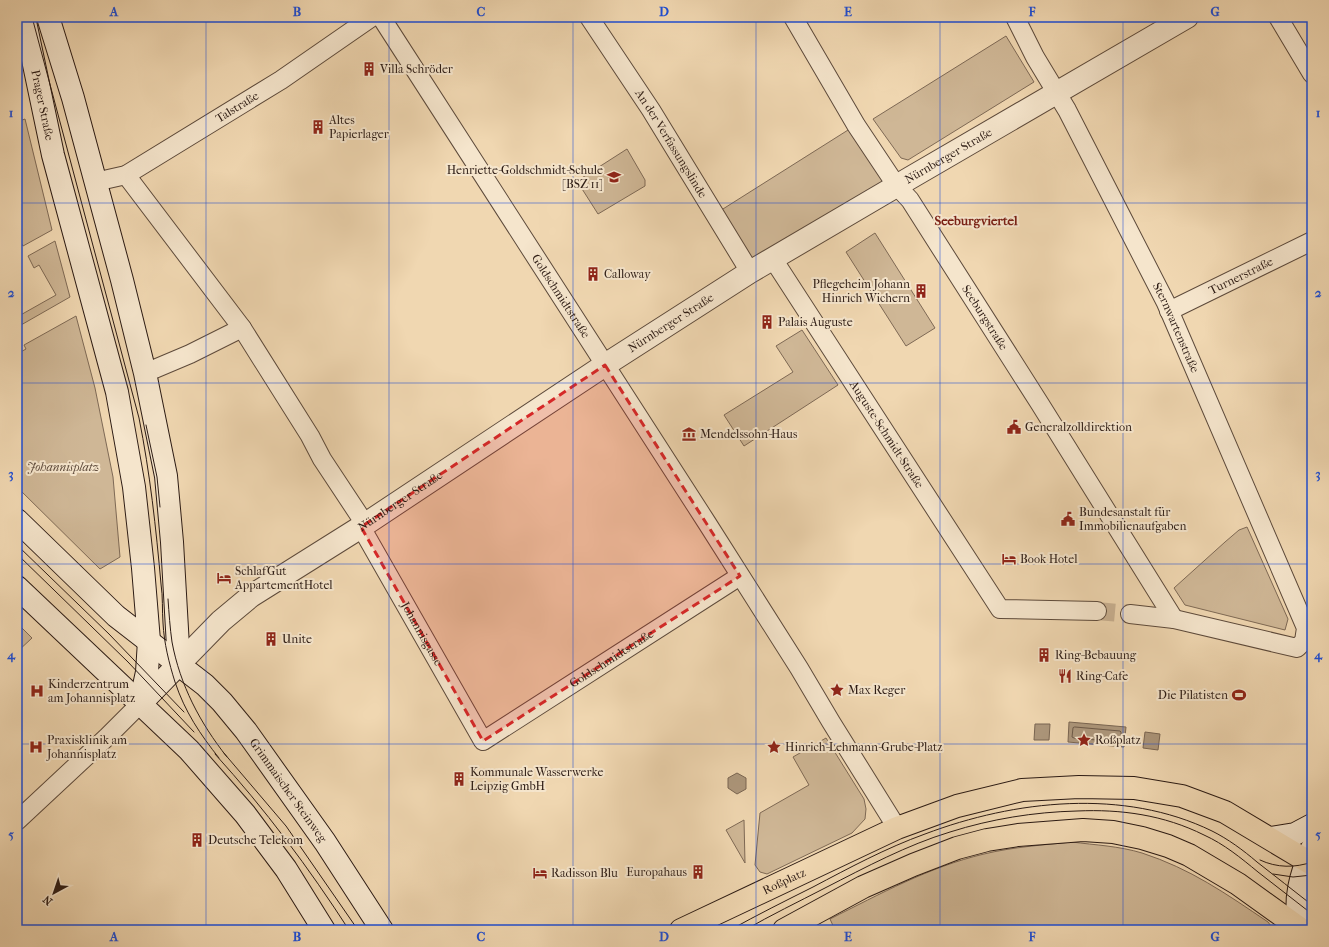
<svg xmlns="http://www.w3.org/2000/svg" width="1329" height="947" font-family="'IM FELL French Canon',serif">
<style>
.green{fill:#cfb796;stroke:#7e6955}
.water{fill:#ad977c;stroke:#796552}
.lines{fill:none;stroke-linecap:round;stroke-linejoin:round}
.shore{stroke:#6c5948;stroke-width:1}
.minor-tunnel{stroke:#c9b192;stroke-width:18;stroke-dasharray:18 9;stroke-linecap:butt}
.minor-casing{stroke:#5d4a3b;stroke-width:20}
.tertiary-casing{stroke:#5d4a3b;stroke-width:24}
.secondary-casing{stroke:#2c1b14;stroke-width:24}
.primary-casing{stroke:#2c1b14;stroke-width:24}
.minor{stroke:#f5e5cc;stroke-width:18}
.tertiary{stroke:#f5e5cc;stroke-width:22}
.secondary{stroke:#f5e5cc;stroke-width:22}
.primary{stroke:#f0d7b1;stroke-width:22}
.tram{stroke:#2c1b14;stroke-width:1}
.marked{fill:#d62828;fill-opacity:0.2;stroke:#d62828;stroke-width:3;stroke-dasharray:8 5;stroke-linejoin:round}
.grid{fill:none;stroke:#1d4ed8;stroke-width:1;stroke-opacity:0.55}
.labels{text-anchor:middle;stroke-width:4;stroke-linejoin:round;paint-order:stroke}
.poi-label{font-size:12px;fill:#2c1b14;stroke:#f5e5cc;text-anchor:start}
.street-label{font-size:12px;fill:#2c1b14;stroke:#f5e5cc}
.park-label{font-size:12px;font-style:italic;fill:#5d4a3b;stroke:#f5e5cc}
.neighbourhood-label{font-size:13px;font-weight:bold;fill:#7a1f14;stroke:#f5e5cc}
.neatline{fill:none;stroke:#1d4ed8;stroke-width:1.5}
.grid-label{font-size:13px;text-anchor:middle;font-weight:bold;fill:#1d4ed8}
</style>
<rect width="100%" height="100%" fill="#f0d7b1"/>
<filter id="stains"><feTurbulence type="fractalNoise" baseFrequency=".005" numOctaves="4"/><feColorMatrix values="0 0 0 0 .2 0 0 0 0 .09 0 0 0 0 .02 0 0 0 .5 -.17"/></filter>
<radialGradient id="worn" r=".72"><stop offset=".6" stop-color="#630" stop-opacity="0"/><stop offset="1" stop-color="#630" stop-opacity=".3"/></radialGradient>
<!-- green -->
<g class="green">
<path d="M1006,36l28,46 -126,78 -7,-2 -28,-39z"/>
<path d="M25,119l27,111 -29,16 -6,-10v-114z"/>
<path d="M856,125l40,60 -146,87 -35,-58z"/>
<path d="M627,149l18,31v6l-47,28 -21,-33z"/>
<path d="M875,233l60,95 -29,18 -60,-94z"/>
<path d="M55,241l15,56 -49,28 -4,-8 39,-22 -17,-30 -5,3 -6,-12z"/>
<path d="M76,316l19,72 18,89 7,80 -20,12 -83,-82v-133l9,-5 -2,-4z"/>
<path d="M802,330l36,55 -94,61 -20,-31 69,-43 -17,-26z"/>
<path d="M1247,527l41,92 -3,11 -100,-25 -11,-17 51,-46 14,-12z"/>
<path d="M17,623l15,15 -15,14z"/>
<path d="M826,738l38,61 2,10 -1,10 -13,14 -85,41 -7,-2 -5,-7 5,-52 49,-28 -16,-28z"/>
<path d="M744,820l1,43 -19,-33z"/>
<path d="M1072,842c23,3 47,4 70,11 49,16 83,40 126,69l3,4 2,4h-438l-5,-11c50,-25 99,-52 154,-65 29,-7 59,-9 88,-12z"/>
</g>
<!-- water -->
<g class="water">
<path d="M1069,722l57,5 -2,20 -56,-5z"/>
<path d="M1035,724h15l-1,16h-15z"/>
<path d="M1145,732l15,2 -2,16 -15,-2z"/>
<path d="M737,773l9,5v11l-9,5 -9,-6v-10z"/>
</g>
<g class="lines">
<!-- shore -->
<path class="shore" d="M1075,727l45,4 1,1v9l-2,1 -45,-4 -2,-1 1,-9z"/>
<!-- minor-tunnel -->
<path class="minor-tunnel" d="M1097,611l33,3"/>
<defs>
<g id="minor">
<path id="s1" d="M381,17l326,506 92,145 32,54 66,106"/>
<path id="s2" d="M589,17l62,93 99,162"/>
<path id="s3" d="M793,17l63,108 40,60 14,15 130,204 134,215"/>
<path id="s4" d="M1015,17l20,40 32,53 99,193 140,325 -2,13 -7,7 -123,-29 -44,-5"/>
<path d="M1278,17l34,57"/>
<path d="M126,175l116,153 68,108 12,23 43,65"/>
<path id="s5" d="M95,182l31,-7 155,-95 91,-63"/>
<path id="s6" d="M773,259l227,350 97,2"/>
<path id="s7" d="M1169,311l143,-70"/>
<path d="M145,373l45,-19 52,-26"/>
<path id="s8" d="M361,527l122,214 257,-165"/>
<path d="M17,821l90,-84 33,-33"/>
</g>
<g id="tertiary">
<path id="s9" d="M179,664l42,-43 30,-25 110,-69 244,-162 145,-93 160,-94 277,-161"/>
</g>
<g id="secondary">
<path id="s10" d="M24,17l29,138 64,237 17,95 9,81 6,73 -2,31 -7,32"/>
<path d="M48,17l25,81 49,182 23,93 21,103 6,66 7,122"/>
<path id="s11" d="M17,520l99,96 89,69 17,17 24,29 79,111 57,88"/>
<path d="M17,587l172,163 56,64 41,55 38,61"/>
<path d="M141,703l38,-39"/>
<path d="M1271,838l24,-4 17,-9"/>
<path d="M1300,928c-7,-28 1,-54 12,-80"/>
</g>
<g id="primary">
<path id="s12" d="M681,930l216,-102 60,-22 65,-16 57,-3 55,1 48,8 43,16 87,52"/>
<path d="M784,930l79,-43 50,-22 44,-17 30,-8 31,-5 65,-5 30,2 29,6 26,8 21,9 49,29 64,46"/>
</g>
</defs>
<!-- minor casing -->
<use href="#minor" class="minor-casing"/>
<!-- tertiary casing -->
<use href="#tertiary" class="tertiary-casing"/>
<!-- secondary casing -->
<use href="#secondary" class="secondary-casing"/>
<!-- primary casing -->
<use href="#primary" class="primary-casing"/>
<!-- minor -->
<use href="#minor" class="minor"/>
<!-- tertiary -->
<use href="#tertiary" class="tertiary"/>
<!-- secondary -->
<use href="#secondary" class="secondary"/>
<!-- primary -->
<use href="#primary" class="primary"/>
<!-- tram -->
<g class="tram">
<path d="M32,17l107,401c11,55 17,110 22,166 2,13 1,26 2,39 1,20 6,40 12,59 10,30 25,52 44,76"/>
<path d="M146,425l11,52 3,30"/>
<path d="M17,545l92,89 75,78"/>
<path d="M17,554l111,108 66,70"/>
<path d="M168,599c1,14 2,29 4,43 8,43 28,81 55,115"/>
<path d="M223,752l63,74 72,104"/>
<path d="M215,754c50,55 94,114 134,176"/>
<path d="M1260,860c17,8 35,8 52,2"/>
<path d="M1273,874l20,3 19,-2"/>
<path d="M730,930c27,-15 55,-29 83,-43 36,-19 73,-39 112,-53 90,-34 199,-46 287,-3 16,8 31,19 45,31 18,14 37,29 55,43"/>
<path d="M745,930c26,-15 53,-28 80,-42 41,-21 82,-43 125,-56 41,-13 84,-20 127,-21 44,-2 87,4 127,24 20,9 37,23 54,37 18,14 36,28 54,42"/>
</g>
</g>
<!-- marked area -->
<path class="marked" d="M605,365l135,211 -257,165 -122,-214z"/>
<!-- grid -->
<path class="grid" d="M206,17v913M389,17v913M573,17v913M756,17v913M940,17v913M1123,17v913M17,203h1295M17,383h1295M17,564h1295M17,744h1295"/>
<!-- icons -->
<defs>
<symbol id="building-bare" viewBox="-9 -9 18 18"><path d="M-4-6H4V6H1V3H-1V6H-4ZM-2.5-4.3h1.7v1.8h-1.7ZM.8-4.3h1.7v1.8H.8ZM-2.5-1h1.7V.8h-1.7ZM.8-1h1.7V.8H.8Z" fill="#8f2418" stroke="#f5e5cc" stroke-width="2.5" paint-order="stroke"/></symbol>
<symbol id="school-bare" viewBox="-9 -9 18 18"><path d="M0-5L7-2L0 1L-7-2ZM-4 1L0 2.5L4 1V4Q0 6-4 4Z" fill="#8f2418" stroke="#f5e5cc" stroke-width="2.5" paint-order="stroke"/></symbol>
<symbol id="civic-bare" viewBox="-9 -9 18 18"><path d="M-.6-6.5H3V-4.5H.6V-3L4-1V1h2V6H-6V1h2V-1L-.6-3ZM-1.2 2.5V6h2.4V2.5Z" fill="#8f2418" stroke="#f5e5cc" stroke-width="2.5" paint-order="stroke"/></symbol>
<symbol id="museum-bare" viewBox="-9 -9 18 18"><path d="M0-6L6-3V-2H-6V-3ZM-5-1h2V3h-2ZM-1-1h2V3h-2ZM3-1h2V3H3ZM-6 4H6V6H-6Z" fill="#8f2418" stroke="#f5e5cc" stroke-width="2.5" paint-order="stroke"/></symbol>
<symbol id="hotel-bare" viewBox="-9 -9 18 18"><path d="M-6-4.5h1.5V1H6V5H4.5V3h-9V5H-6ZM-4 0a1.8 1.8 0 1 1 3.6 0ZM.5 0V-2.5h3Q6-2.5 6 0Z" fill="#8f2418" stroke="#f5e5cc" stroke-width="2.5" paint-order="stroke"/></symbol>
<symbol id="restaurant-bare" viewBox="-9 -9 18 18"><path d="M-5-6h1v4h1v-4h1v4h1v-4h1v5L-1.5 .5V6h-2V.5L-5-1ZM5-6V6H3V1.5H1.5Q1.5-4 5-6Z" fill="#8f2418" stroke="#f5e5cc" stroke-width="2.5" paint-order="stroke"/></symbol>
<symbol id="sight-bare" viewBox="-9 -9 18 18"><path d="M0-6L1.8-2.2L6-1.7L2.9 1.2L3.7 5.4L0 3.3L-3.7 5.4L-2.9 1.2L-6-1.7L-1.8-2.2Z" fill="#8f2418" stroke="#f5e5cc" stroke-width="2.5" paint-order="stroke"/></symbol>
<symbol id="hospital-bare" viewBox="-9 -9 18 18"><path d="M-5-5h3v3.5h4V-5h3V5h-3V1.5h-4V5h-3Z" fill="#8f2418" stroke="#f5e5cc" stroke-width="2.5" paint-order="stroke"/></symbol>
<symbol id="stadium-bare" viewBox="-9 -9 18 18"><path d="M0-5a6.5 5 0 1 0 0 10a6.5 5 0 1 0 0-10ZM-3.5-1.8h7v3.6h-7Z" fill="#8f2418" stroke="#f5e5cc" stroke-width="2.5" paint-order="stroke"/></symbol>
</defs>
<g fill-rule="evenodd">
<use href="#building-bare" x="359" y="59" width="20" height="20"/>
<use href="#building-bare" x="308" y="117" width="20" height="20"/>
<use href="#school-bare" x="604" y="167" width="20" height="20"/>
<use href="#building-bare" x="583" y="264" width="20" height="20"/>
<use href="#building-bare" x="911" y="281" width="20" height="20"/>
<use href="#building-bare" x="757" y="312" width="20" height="20"/>
<use href="#civic-bare" x="1004" y="417" width="20" height="20"/>
<use href="#museum-bare" x="679" y="424" width="20" height="20"/>
<use href="#civic-bare" x="1058" y="509" width="20" height="20"/>
<use href="#hotel-bare" x="999" y="549" width="20" height="20"/>
<use href="#hotel-bare" x="214" y="568" width="20" height="20"/>
<use href="#building-bare" x="261" y="629" width="20" height="20"/>
<use href="#building-bare" x="1034" y="645" width="20" height="20"/>
<use href="#restaurant-bare" x="1055" y="666" width="20" height="20"/>
<use href="#sight-bare" x="827" y="680" width="20" height="20"/>
<use href="#hospital-bare" x="27" y="681" width="20" height="20"/>
<use href="#stadium-bare" x="1229" y="685" width="20" height="20"/>
<use href="#sight-bare" x="1074" y="730" width="20" height="20"/>
<use href="#hospital-bare" x="26" y="737" width="20" height="20"/>
<use href="#sight-bare" x="764" y="737" width="20" height="20"/>
<use href="#building-bare" x="449" y="769" width="20" height="20"/>
<use href="#building-bare" x="187" y="830" width="20" height="20"/>
<use href="#building-bare" x="688" y="862" width="20" height="20"/>
<use href="#hotel-bare" x="530" y="863" width="20" height="20"/>
</g>
<g class="labels">
<!-- poi labels -->
<g class="poi-label">
<text x="380" y="73">Villa Schröder</text>
<text x="329" y="124">Altes<tspan x="329" dy="14">Papierlager</tspan></text>
<text x="603" y="174" text-anchor="end">Henriette-Goldschmidt-Schule<tspan x="603" dy="14">[BSZ 11]</tspan></text>
<text x="604" y="278">Calloway</text>
<text x="910" y="288" text-anchor="end">Pflegeheim Johann<tspan x="910" dy="14">Hinrich Wichern</tspan></text>
<text x="778" y="326">Palais Auguste</text>
<text x="1025" y="431">Generalzolldirektion</text>
<text x="700" y="438">Mendelssohn-Haus</text>
<text x="1079" y="516">Bundesanstalt für<tspan x="1079" dy="14">Immobilienaufgaben</tspan></text>
<text x="1020" y="563">Book Hotel</text>
<text x="235" y="575">SchlafGut<tspan x="235" dy="14">AppartementHotel</tspan></text>
<text x="282" y="643">Unite</text>
<text x="1055" y="659">Ring-Bebauung</text>
<text x="1076" y="680">Ring-Cafe</text>
<text x="48" y="688">Kinderzentrum<tspan x="48" dy="14">am Johannisplatz</tspan></text>
<text x="848" y="694">Max Reger</text>
<text x="1228" y="699" text-anchor="end">Die Pilatisten</text>
<text x="47" y="744">Praxisklinik am<tspan x="47" dy="14">Johannisplatz</tspan></text>
<text x="1095" y="744">Roßplatz</text>
<text x="785" y="751">Hinrich-Lehmann-Grube-Platz</text>
<text x="470" y="776">Kommunale Wasserwerke<tspan x="470" dy="14">Leipzig GmbH</tspan></text>
<text x="208" y="844">Deutsche Telekom</text>
<text x="687" y="876" text-anchor="end">Europahaus</text>
<text x="551" y="877">Radisson Blu</text>
</g>
<!-- street labels -->
<g class="street-label">
<text dy="4" stroke="none"><textPath href="#s10" startOffset="90">Prager Straße</textPath></text>
<text dy="4" stroke="none"><textPath href="#s5" startOffset="162">Talstraße</textPath></text>
<text dy="4" stroke="none"><textPath href="#s2" startOffset="151">An der Verfassungslinde</textPath></text>
<text dy="4" stroke="none"><textPath href="#s9" startOffset="924">Nürnberger Straße</textPath></text>
<text dy="4" stroke="none"><textPath href="#s7" startOffset="80">Turnerstraße</textPath></text>
<text dy="4" stroke="none"><textPath href="#s1" startOffset="332">Goldschmidtstraße</textPath></text>
<text dy="4" stroke="none"><textPath href="#s3" startOffset="357">Seeburgstraße</textPath></text>
<text dy="4" stroke="none"><textPath href="#s9" startOffset="600">Nürnberger Straße</textPath></text>
<text dy="4" stroke="none"><textPath href="#s4" startOffset="350">Sternwartenstraße</textPath></text>
<text dy="4" stroke="none"><textPath href="#s6" startOffset="209">Auguste-Schmidt-Straße</textPath></text>
<text dy="4" stroke="none"><textPath href="#s9" startOffset="276">Nürnberger Straße</textPath></text>
<text dy="4" stroke="none"><textPath href="#s8" startOffset="123">Johannisgasse</textPath></text>
<text dy="4" stroke="none"><textPath href="#s8" startOffset="399">Goldschmidtstraße</textPath></text>
<text dy="4" stroke="none"><textPath href="#s11" startOffset="385">Grimmaischer Steinweg</textPath></text>
<text dy="4" stroke="none"><textPath href="#s12" startOffset="114">Roßplatz</textPath></text>
</g>
<!-- park labels -->
<g class="park-label">
<text x="63" y="471">Johannisplatz</text>
</g>
<!-- neighbourhood labels -->
<g class="neighbourhood-label">
<text x="976" y="225">Seeburgviertel</text>
</g>
</g>
<!-- margin -->
<rect width="1329" height="947" fill="none" stroke="#f0d7b1" stroke-width="44"/>
<!-- north arrow -->
<g transform="translate(54 893) rotate(220)" stroke="#f5e5cc" stroke-width="3" paint-order="stroke">
<path d="M0-3L7 15L0 10L-7 15Z" fill="#2c1b14"/>
<text y="-6" font-size="11" font-weight="bold" text-anchor="middle" fill="#2c1b14">N</text>
</g>
<rect x="22" y="22" width="1285" height="903" class="neatline"/>
<g class="grid-label">
<text x="114" y="16">A</text>
<text x="297" y="16">B</text>
<text x="481" y="16">C</text>
<text x="664" y="16">D</text>
<text x="848" y="16">E</text>
<text x="1032" y="16">F</text>
<text x="1215" y="16">G</text>
<text x="11" y="117">1</text>
<text x="1318" y="117">1</text>
<text x="11" y="297">2</text>
<text x="1318" y="297">2</text>
<text x="11" y="478">3</text>
<text x="1318" y="478">3</text>
<text x="11" y="659">4</text>
<text x="1318" y="659">4</text>
<text x="11" y="839">5</text>
<text x="1318" y="839">5</text>
<text x="114" y="941">A</text>
<text x="297" y="941">B</text>
<text x="481" y="941">C</text>
<text x="664" y="941">D</text>
<text x="848" y="941">E</text>
<text x="1032" y="941">F</text>
<text x="1215" y="941">G</text>
</g>
<rect width="100%" height="100%" filter="url(#stains)"/>
<rect width="100%" height="100%" fill="url(#worn)"/>
</svg>
